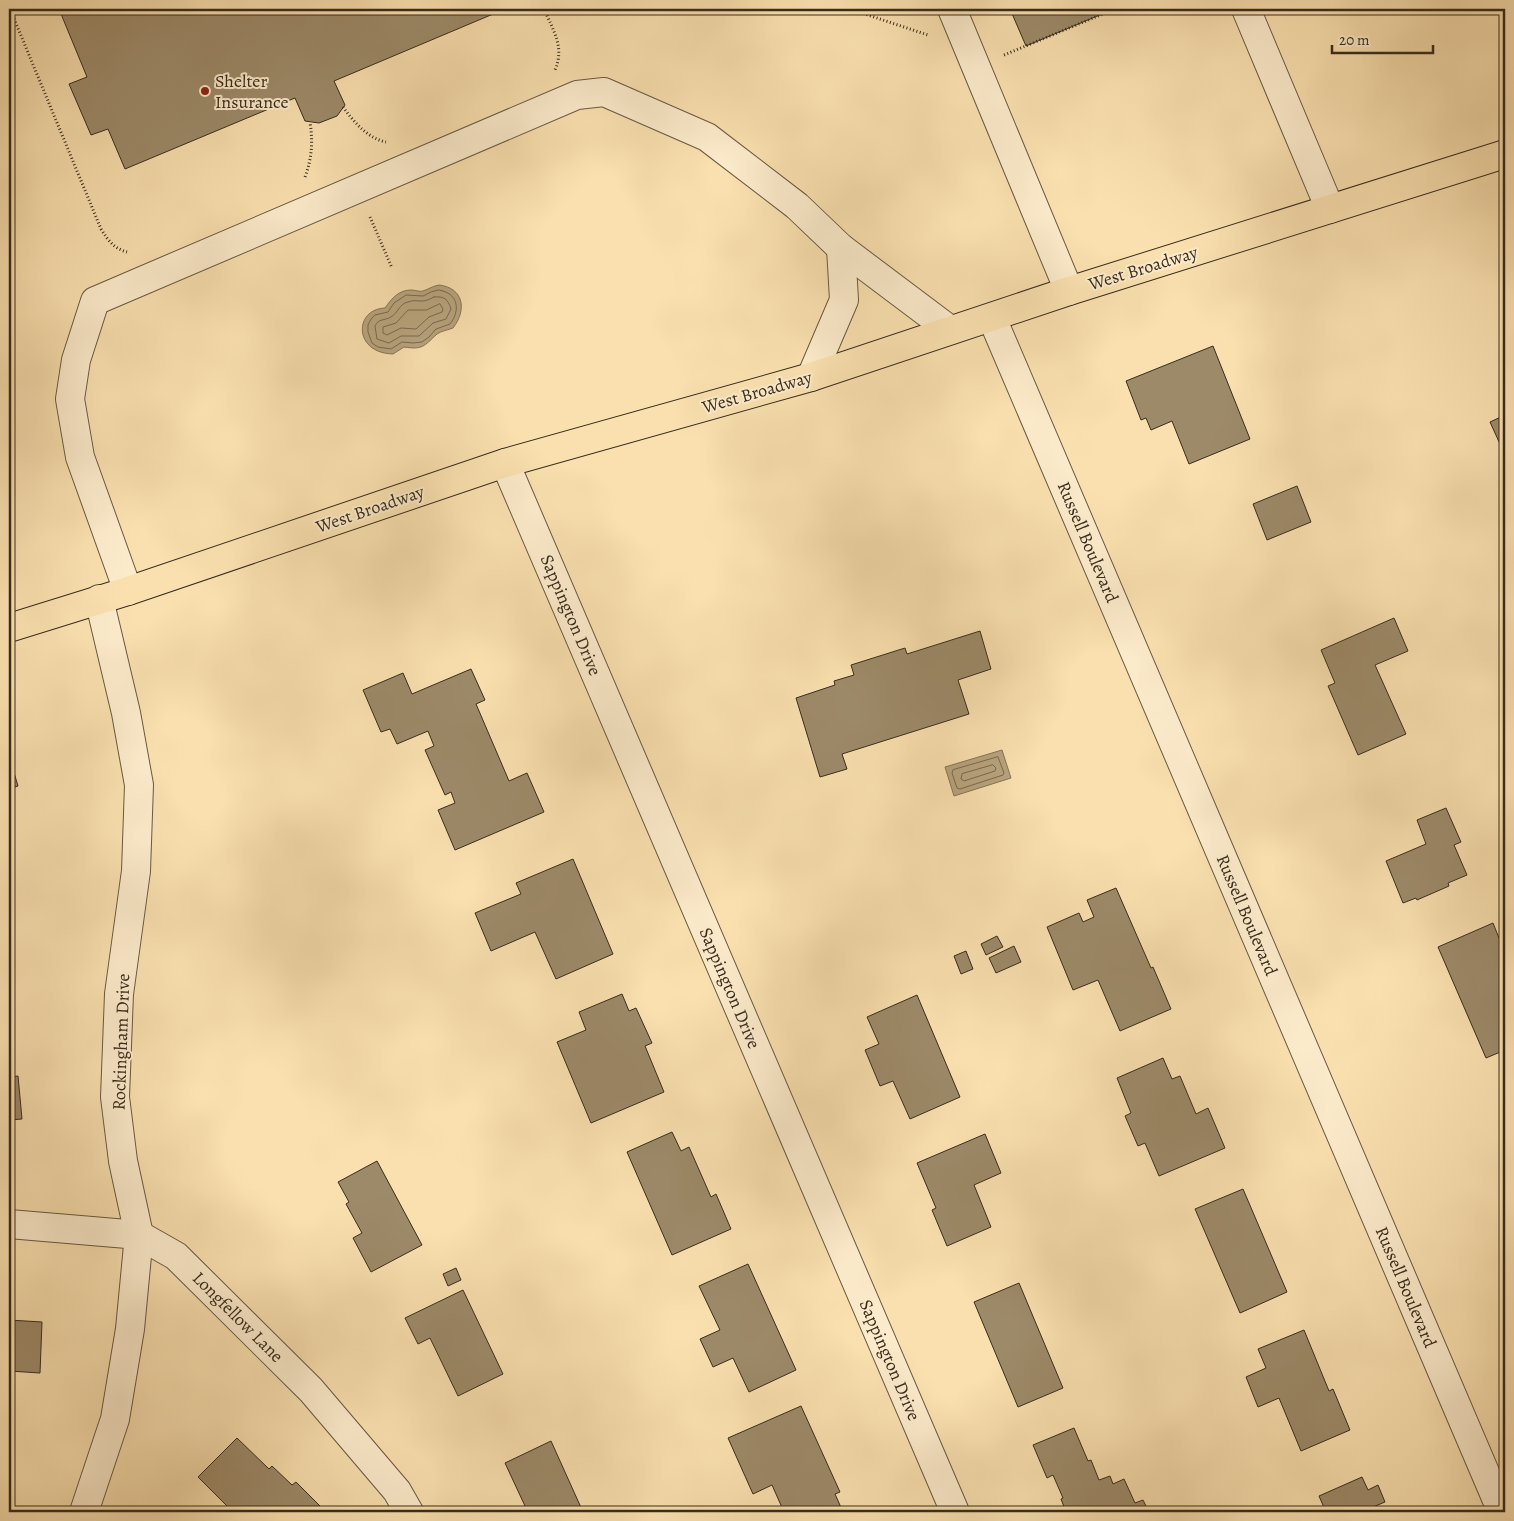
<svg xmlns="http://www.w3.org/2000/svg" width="1514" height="1521" font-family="Alegreya,serif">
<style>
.water{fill:#b8a37d;stroke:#857357}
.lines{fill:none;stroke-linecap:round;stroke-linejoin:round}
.shore{stroke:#78684d;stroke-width:1}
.building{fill:#9d8a69;stroke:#382c1d}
.minor-casing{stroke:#685942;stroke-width:30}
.major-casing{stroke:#382c1d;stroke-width:30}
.path{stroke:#382c1d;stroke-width:3;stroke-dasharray:1 2.5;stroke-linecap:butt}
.minor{stroke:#fcebcb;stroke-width:28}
.major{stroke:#fae0af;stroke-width:28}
.poi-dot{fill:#8f2418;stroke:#fcebcb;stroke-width:2}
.labels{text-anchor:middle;stroke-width:4;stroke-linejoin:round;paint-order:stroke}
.poi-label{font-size:18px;fill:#382c1d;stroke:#fcebcb;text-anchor:start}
.street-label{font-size:18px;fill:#382c1d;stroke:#fcebcb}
</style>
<rect width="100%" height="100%" fill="#fae0af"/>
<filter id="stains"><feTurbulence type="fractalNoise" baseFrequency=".004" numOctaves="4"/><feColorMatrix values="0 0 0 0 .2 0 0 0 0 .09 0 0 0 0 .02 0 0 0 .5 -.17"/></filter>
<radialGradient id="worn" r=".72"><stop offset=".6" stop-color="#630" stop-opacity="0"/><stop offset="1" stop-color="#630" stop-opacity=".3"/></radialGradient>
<!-- water -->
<g class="water">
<path d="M439,285c25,3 28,25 14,43 -5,2 -12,3 -16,6 -13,12 -14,16 -33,13l-11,7c-40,-1 -39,-45 -8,-46 7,-10 14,-18 26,-18 4,0 9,2 12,1 6,-2 10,-5 16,-6z"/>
<path d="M1002,750l9,28 -57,18 -9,-29z"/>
</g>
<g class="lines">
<!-- shore -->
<g class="shore">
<path d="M439,290c19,3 22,20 11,34l-14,5 -7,8 -7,5 -9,1 -11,-1 -11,7 -13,-2 -6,-4 -4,-11v-7l3,-6 4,-4 13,-3 6,-9 12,-8 17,1 8,-4z"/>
<path d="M434,297c10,-1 14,2 17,12l-5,10 -13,4 -14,13h-18l-12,7 -12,-4 -2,-13c4,-8 9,-5 16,-9 7,-4 8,-13 17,-15 11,-4 12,3 26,-5z"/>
<path d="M440,304l3,5 -1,3 -13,5 -13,12 -15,-1 -14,7 -4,-2v-6l13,-4 12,-13h18z"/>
<path d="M998,757l6,16 -1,2 -43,14 -3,-1 -5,-15 1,-3z"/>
<path d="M993,765l3,3 -1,3 -31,10 -3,-2 1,-5z"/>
</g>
</g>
<!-- building -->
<g class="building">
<path d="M59,9h446l-171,72 11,24 -8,11 -18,7 -14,-2 -10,-23 -170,71 -17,-40 -17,6 -22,-51 18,-7z"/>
<path d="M1010,9h104l-88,37z"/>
<path d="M1213,346l37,93 -61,25 -17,-43 -21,9 -5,-12 -5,2 -15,-39z"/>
<path d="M1505,415v40l-15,-33z"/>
<path d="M1297,486l14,36 -44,18 -14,-36z"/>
<path d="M1394,618l14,33 -33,14 31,69 -48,21 -30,-69 7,-3 -14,-33z"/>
<path d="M980,631l11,38 -33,11 11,34 -127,40 5,15 -27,8 -24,-79 39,-13 -1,-4 20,-6 -3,-10 54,-17 2,6z"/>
<path d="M471,669l14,31 -9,4 33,77 18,-8 17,39 -89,38 -17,-40 17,-7 -4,-11 -6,3 -20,-45 9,-4 -6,-15 -31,13 -7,-15 -9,3 -18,-42 40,-17 9,21z"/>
<path d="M9,756l9,30 -9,3z"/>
<path d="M1446,808l15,34 -7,3 13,30 -19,8 1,3 -32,14 -1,-2 -13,5 -17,-42 40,-17 -9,-24z"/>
<path d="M573,859l40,95 -57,25 -21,-47 -44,19 -16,-38 46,-19 -5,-11z"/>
<path d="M1116,888l35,80 2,-1 18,42 -51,22 -22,-51 -25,10 -26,-63 32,-14 4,9 11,-5 -7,-17z"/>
<path d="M1493,923l12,30v97l-19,8 -48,-111z"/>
<path d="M9,925l2,79h-2z"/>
<path d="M997,936l6,11 -17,8 -5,-11z"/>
<path d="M1014,946l7,16 -25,11 -7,-15z"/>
<path d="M966,951l7,18 -12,5 -7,-18z"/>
<path d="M622,994l7,17 7,-3 16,35 -7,3 19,46 -73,31 -34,-81 29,-12 -7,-18z"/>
<path d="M917,995l43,102 -50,22 -17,-38 -13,5 -15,-36 14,-6 -12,-27z"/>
<path d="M1163,1058l9,21 8,-3 16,38 12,-6 17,40 -66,28 -14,-33 -7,3 -13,-30 6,-3 -14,-35z"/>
<path d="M18,1076l4,43 -13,1v-43z"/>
<path d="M672,1132l9,19 8,-4 22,50 5,-3 15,35 -59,26 -45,-103z"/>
<path d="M985,1134l16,39 -27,12 17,42 -44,19 -15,-36 4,-2 -19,-45z"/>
<path d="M377,1161l45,84 -51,27 -18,-34 9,-5 -16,-29 3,-2 -11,-20z"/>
<path d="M1243,1189l44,103 -47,21 -45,-104z"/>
<path d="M748,1264l48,106 -47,22 -16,-34 -20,9 -13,-28 20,-9 -21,-44z"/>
<path d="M456,1268l5,12 -13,6 -5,-12z"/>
<path d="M1019,1283l44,105 -45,19 -44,-105z"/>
<path d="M463,1290l40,84 -45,22 -28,-58 -12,6 -13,-26z"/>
<path d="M9,1320l33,2 -2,51 -31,-2z"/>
<path d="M1304,1330l25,61 4,-2 17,41 -49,21 -22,-53 -21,9 -12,-30 20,-9 -8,-19z"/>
<path d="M801,1406l39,86 -5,2 8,18h-59l-12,-27 -19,9 -25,-56z"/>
<path d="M1074,1428l14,33 3,-1 8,20 11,-4 3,8 11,-5 11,24 8,-3 6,12h-83l-5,-13 2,-1 -10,-23 -6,3 -14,-33z"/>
<path d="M237,1438l32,31 3,-3 20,19 4,-3 25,25 -5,5h-83l-35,-35z"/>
<path d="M551,1441l32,71h-57l-3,-5 2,-1 -20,-43z"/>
<path d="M1362,1477l6,13 10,-5 7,17 -12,5 3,5 3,-1v1h-53l-7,-16z"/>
</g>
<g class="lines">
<defs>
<g id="minor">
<path d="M952,9l117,282"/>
<path d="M1246,9l84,200"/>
<path d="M992,318l510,1194"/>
<path d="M811,377l33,-77 -3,-52"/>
<path d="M505,463l450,1049"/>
<path d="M128,591l-48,-134 -10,-58 6,-39 19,-59 482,-206 27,-3 103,45 90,69 44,42 109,82"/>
<path d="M9,1224l130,11 37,21 135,134 86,101 12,21"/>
<path d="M84,1512l31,-93 15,-90 9,-94 -16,-74 -8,-64 4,-103 17,-123 3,-86 -13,-72 -27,-114"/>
</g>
<path id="major" d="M9,628l119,-37 377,-128 306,-86 258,-86 436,-137"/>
</defs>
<!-- minor casing -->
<use href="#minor" class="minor-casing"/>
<!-- major casing -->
<use href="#major" class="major-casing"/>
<!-- path -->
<g class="path">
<path d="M10,9l91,220c7,11 12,19 26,23"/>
<path d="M544,9c9,21 21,38 11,61"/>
<path d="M850,9l78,26"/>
<path d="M1004,55l111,-46"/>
<path d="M343,107c11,15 24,31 43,35"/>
<path d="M305,177c7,-19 8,-35 5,-55"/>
<path d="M370,217l22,51"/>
</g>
<!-- minor -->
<use href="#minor" class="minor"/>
<!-- major -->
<use href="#major" class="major"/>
</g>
<!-- markers -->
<circle class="poi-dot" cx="205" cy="91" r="5"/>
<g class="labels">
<!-- poi labels -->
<g class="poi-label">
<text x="215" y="87">Shelter<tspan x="215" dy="21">Insurance</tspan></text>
</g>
<!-- street labels -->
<g class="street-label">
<text transform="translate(1143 268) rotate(-17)" y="6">West Broadway</text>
<text transform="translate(757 392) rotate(-16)" y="6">West Broadway</text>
<text transform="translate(370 509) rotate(-19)" y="6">West Broadway</text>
<text transform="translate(1088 542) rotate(67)" y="6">Russell Boulevard</text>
<text transform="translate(571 615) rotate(67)" y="6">Sappington Drive</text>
<text transform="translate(1247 915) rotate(67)" y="6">Russell Boulevard</text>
<text transform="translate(730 988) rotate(67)" y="6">Sappington Drive</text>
<text transform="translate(121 1042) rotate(-88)" y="6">Rockingham Drive</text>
<text transform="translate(1406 1287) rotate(67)" y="6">Russell Boulevard</text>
<text transform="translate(238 1317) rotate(45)" y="6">Longfellow Lane</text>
<text transform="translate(890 1360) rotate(67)" y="6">Sappington Drive</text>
</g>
</g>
<!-- margin -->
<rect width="1514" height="1521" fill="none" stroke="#fae0af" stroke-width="30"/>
<rect x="10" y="10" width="1494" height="1501" fill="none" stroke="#382c1d" stroke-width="2.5"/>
<rect x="15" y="15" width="1484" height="1491" fill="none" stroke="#382c1d"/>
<!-- scale -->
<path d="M1332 45v8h101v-8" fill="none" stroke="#382c1d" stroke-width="2.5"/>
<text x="1339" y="45" font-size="15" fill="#382c1d" stroke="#fcebcb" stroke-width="4" paint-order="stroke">20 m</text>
<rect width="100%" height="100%" filter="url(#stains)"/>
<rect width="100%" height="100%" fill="url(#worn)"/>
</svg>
